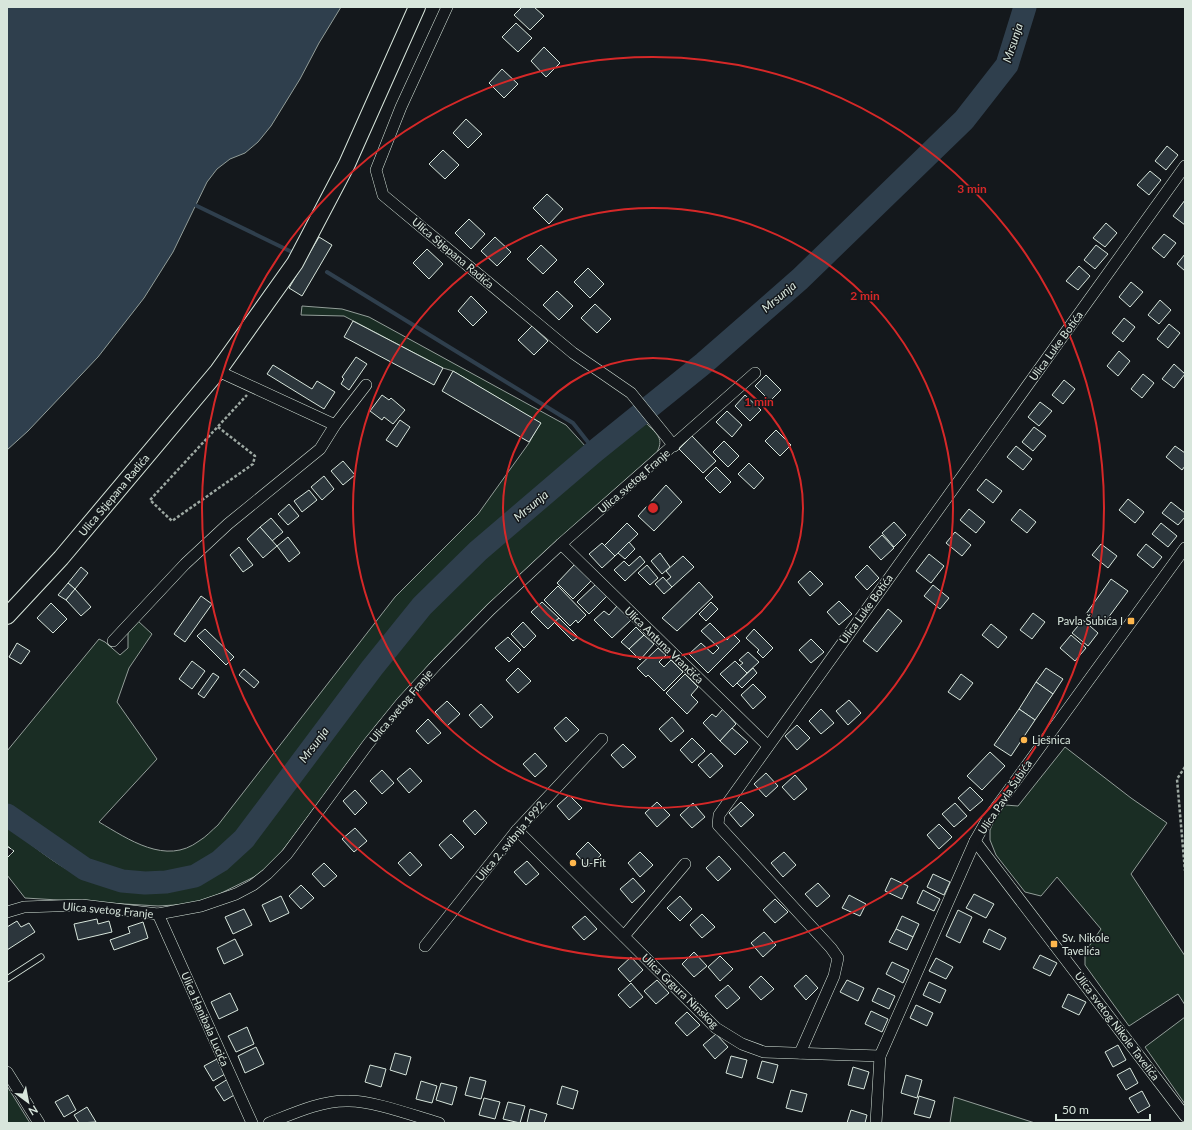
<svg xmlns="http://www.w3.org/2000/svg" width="1192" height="1130" font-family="Lato,sans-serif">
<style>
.green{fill:#1a2d24;stroke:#939e99}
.water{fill:#2f3f4d;stroke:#939e99}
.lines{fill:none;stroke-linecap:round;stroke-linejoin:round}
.stream{stroke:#2f3f4d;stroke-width:4}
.river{stroke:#2f3f4d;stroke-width:23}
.building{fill:#2c363c;stroke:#d8e6dc}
.lane-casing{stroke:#d8e6dc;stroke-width:7}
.street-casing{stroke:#d8e6dc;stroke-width:12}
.secondary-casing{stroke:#d8e6dc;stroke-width:18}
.path{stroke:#9da8a2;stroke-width:2.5;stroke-dasharray:3 2;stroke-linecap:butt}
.lane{stroke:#14181c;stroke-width:5.5}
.street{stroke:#14181c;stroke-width:11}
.secondary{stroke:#14181c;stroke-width:16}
.fence{stroke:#d8e6dc;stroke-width:1;stroke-dasharray:5 2;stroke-linecap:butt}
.ring{fill:none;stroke:#d62828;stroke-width:2}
.poi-dot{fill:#ffb74d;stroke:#14181c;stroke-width:1.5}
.labels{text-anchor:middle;stroke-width:3;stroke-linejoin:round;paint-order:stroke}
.street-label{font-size:11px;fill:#d8e6dc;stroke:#14181c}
.poi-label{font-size:11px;fill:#d8e6dc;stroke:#14181c;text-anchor:start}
.water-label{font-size:12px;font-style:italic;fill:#d8e6dc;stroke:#14181c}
.centre{fill:#d62828;stroke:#14181c;stroke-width:2}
.ring-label{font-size:12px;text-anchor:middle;font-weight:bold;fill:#d62828;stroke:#14181c;stroke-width:3;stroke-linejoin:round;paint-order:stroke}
</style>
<rect width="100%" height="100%" fill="#14181c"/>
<!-- green -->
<g class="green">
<path d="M302,306l40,3 27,8 197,108 21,23 -145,126 -48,53 -146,193c-8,9 -16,20 -24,28 -27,24 -61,28 -95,24 -7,-1 -15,-1 -21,-3 -37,-12 -70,-40 -101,-63v-55l92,-112 6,3 15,13 8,-7v-17l10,-10 14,13 -23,34 -12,34 40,57 -58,63c29,17 67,44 100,19 7,-4 13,-11 19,-16l177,-228 83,-83 51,-71 11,-20 -87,-52 -10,-3 -99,-52 -43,-1z"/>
<path d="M644,421c11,12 21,16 13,31l-153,137 -73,73 -54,62 -88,118 -18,23 -15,11 -45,22 -20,6 -33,2 -133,-8 -18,-23v-17l7,-7 -7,-5v-19c21,14 42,33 65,45 64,33 136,24 183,-32l96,-129 73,-92 58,-59z"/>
<path d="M1065,747l66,51 36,25 -36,51 54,82v49l-7,-11 -49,32 -44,-61v-13l16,-23 -44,-52 -16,19 -16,-4 -29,-37 -6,-15v-10l6,-14 9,-11 13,1z"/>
<path d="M1185,1017v87l-40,-57z"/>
<path d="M7,1086l23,37h-23z"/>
<path d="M954,1097l81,26h-85z"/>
</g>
<!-- water -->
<path class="water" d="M7,7h334l-22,36 -19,36 -29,47 -13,16 -13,11 -15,6 -13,10 -10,13 -34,70 -29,46 -46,59 -70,74 -21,19z"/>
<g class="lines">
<!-- stream -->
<g class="stream">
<path d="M195,205l101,49"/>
<path d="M327,272l246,151 22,28"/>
</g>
<!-- river -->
<path class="river" d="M7,815l78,54 37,12 23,2 21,-1 29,-6 25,-15 24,-22 128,-171 50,-62 56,-55 117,-100 109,-88 96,-84 164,-159 43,-55 18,-58"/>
</g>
<!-- building -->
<g class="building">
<path d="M522,7h12l10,9 -14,14 -16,-15z"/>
<path d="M516,23l16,15 -14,14 -16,-15z"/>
<path d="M544,47l16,16 -14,14 -15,-16z"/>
<path d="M502,69l16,15 -14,14 -15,-15z"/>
<path d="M466,119l16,15 -14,14 -15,-15z"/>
<path d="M1167,146l11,9 -12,15 -11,-9z"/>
<path d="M443,150l16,15 -14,14 -16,-15z"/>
<path d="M1150,171l11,9 -12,15 -12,-10z"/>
<path d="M547,194l16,15 -14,15 -16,-16z"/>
<path d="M1185,200v25l-12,-9z"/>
<path d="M469,219l16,15 -14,15 -16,-16z"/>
<path d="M1106,223l11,10 -12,14 -12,-9z"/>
<path d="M1164,234l12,9 -12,15 -12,-10z"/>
<path d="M319,237l13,8 -30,51 -13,-8z"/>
<path d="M495,237l16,15 -14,14 -16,-15z"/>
<path d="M541,245l16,15 -14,14 -16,-15z"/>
<path d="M1096,245l12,9 -13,15 -11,-9z"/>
<path d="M427,249l16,15 -14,15 -16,-16z"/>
<path d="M1185,254v17l-8,-7z"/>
<path d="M1079,266l11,10 -12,14 -12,-9z"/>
<path d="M588,268l16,16 -14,14 -16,-16z"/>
<path d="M1131,282l12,10 -13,15 -11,-10z"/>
<path d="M557,291l16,15 -14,14 -16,-15z"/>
<path d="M471,296l16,16 -14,14 -15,-15z"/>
<path d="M1160,300l11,10 -12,14 -11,-9z"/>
<path d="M595,304l16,15 -14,14 -16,-15z"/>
<path d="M1124,318l11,9 -12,15 -11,-9z"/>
<path d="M353,321l90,47 -9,17 -90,-48z"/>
<path d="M1169,324l11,9 -12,15 -11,-9z"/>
<path d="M532,326l16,15 -14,14 -16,-15z"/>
<path d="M1119,351l11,10 -12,15 -11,-10z"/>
<path d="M356,357l11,7 -18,26 -8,-6 3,-5 -2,-2z"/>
<path d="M1174,364l11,10 -11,14 -12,-9z"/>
<path d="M273,365l39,24 5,-8 18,11 -11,17 -57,-35z"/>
<path d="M453,371l88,52 -12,19 -87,-51z"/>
<path d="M1143,374l11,9 -12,15 -11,-9z"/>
<path d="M766,375l15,15 -11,11 -15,-15z"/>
<path d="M1064,380l11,9 -12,15 -11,-9z"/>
<path d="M382,395l7,5 2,-2 14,12 -12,14 -9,-7 -2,3 -12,-9z"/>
<path d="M745,395l16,15 -11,11 -15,-15z"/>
<path d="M1040,402l12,9 -13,15 -11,-9z"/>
<path d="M727,411l15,14 -10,12 -16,-15z"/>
<path d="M400,420l10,7 -13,20 -11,-7z"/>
<path d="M1034,427l12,9 -13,15 -11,-9z"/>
<path d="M776,430l15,15 -11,11 -15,-15z"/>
<path d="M692,436l24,25 -13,12 -24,-24z"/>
<path d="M724,441l15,15 -11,11 -15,-15z"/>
<path d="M1016,446l16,13 -9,11 -16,-13z"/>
<path d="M1175,446l10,7v13l-3,4 -16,-13z"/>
<path d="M343,461l12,14 -12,10 -12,-14z"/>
<path d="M749,463l15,15 -10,11 -16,-15z"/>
<path d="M716,467l15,15 -11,11 -15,-15z"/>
<path d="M324,476l10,13 -12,11 -11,-13z"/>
<path d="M986,479l16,12 -9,12 -16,-13z"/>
<path d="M666,485l16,17 -28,29 -16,-15z"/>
<path d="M309,490l8,10 -15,12 -8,-11z"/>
<path d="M1128,499l16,13 -9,11 -16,-13z"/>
<path d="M1171,502l14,11v4l-7,8 -16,-12z"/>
<path d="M289,504l10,12 -11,9 -10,-11z"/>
<path d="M969,509l16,13 -9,11 -16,-13z"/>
<path d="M1020,509l16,13 -9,11 -16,-13z"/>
<path d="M271,518l12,14 -11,9 -12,-14z"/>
<path d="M894,522l12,13 -12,12 -12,-14z"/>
<path d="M627,523l11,11 -23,22 -11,-10z"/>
<path d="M1161,523l16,13 -9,11 -16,-13z"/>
<path d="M260,527l17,19 -14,12 -16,-19z"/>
<path d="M955,532l16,13 -9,11 -16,-13z"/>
<path d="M882,535l12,13 -13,12 -12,-13z"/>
<path d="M288,537l12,16 -11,9 -12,-16z"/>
<path d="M629,542l6,7 -10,10 -7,-6z"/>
<path d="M602,543l13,13 -13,12 -13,-14z"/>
<path d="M1101,544l16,12 -9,12 -16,-13z"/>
<path d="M1146,544l16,13 -9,11 -16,-13z"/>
<path d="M239,547l14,18 -10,7 -13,-17z"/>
<path d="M660,553l10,14 -8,7 -11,-13z"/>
<path d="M929,554l15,12 -13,17 -15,-12z"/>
<path d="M640,556l5,6 -20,19 -11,-11 10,-9 5,5z"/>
<path d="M683,556l11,11 -22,20 -6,-6 5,-4 -5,-6z"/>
<path d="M575,564l17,16 -19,19 -16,-16z"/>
<path d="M647,565l11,13 -8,7 -12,-12z"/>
<path d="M867,565l12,13 -12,12 -12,-13z"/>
<path d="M81,567l7,6 -13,16 -7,-6z"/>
<path d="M810,571l13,13 -13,12 -12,-14z"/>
<path d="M663,577l9,10 -8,7 -9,-10z"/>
<path d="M1111,579l17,12 -26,35 -16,-12z"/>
<path d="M699,582l14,15 -36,34 -15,-13z"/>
<path d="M68,583l7,6 -9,11 -8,-5z"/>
<path d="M596,584l11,12 -18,18 -12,-12z"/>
<path d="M933,585l16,13 -9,11 -16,-13z"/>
<path d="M558,586l28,29 -8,8 -2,-3 -6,6 -26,-26z"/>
<path d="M75,589l16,18 -10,9 -15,-16z"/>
<path d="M201,596l11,8 -27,38 -11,-8z"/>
<path d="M839,601l13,13 -13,11 -12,-13z"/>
<path d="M542,602l17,16 -11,11 -17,-17z"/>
<path d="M711,602l7,7 -12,12 -7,-7z"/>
<path d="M51,603l16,16 -14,14 -16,-15z"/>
<path d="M617,606l14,14 -19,18 -18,-18 10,-9 5,4z"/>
<path d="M888,609l14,12 -25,31 -14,-11z"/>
<path d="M1033,613l12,9 -13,17 -12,-9z"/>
<path d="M559,618l19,19 -5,4 -19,-19z"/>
<path d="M1083,620l15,13 -10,13 -16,-13z"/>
<path d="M523,622l13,14 -12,12 -13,-14z"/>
<path d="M710,623l17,17 6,-6 7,7 -32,32 -19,-19 12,-11 12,11 6,-6 -18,-17z"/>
<path d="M991,624l16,13 -9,11 -16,-13z"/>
<path d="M636,627l8,8 -15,14 -8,-7z"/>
<path d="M205,629l29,28 -8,8 -29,-29z"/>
<path d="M754,629l19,19 -10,10 -6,-6 2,-2 -13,-12z"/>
<path d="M644,635l10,9 -14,16 -11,-11z"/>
<path d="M1071,635l15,13 -11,13 -15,-13z"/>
<path d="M508,637l13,13 -12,12 -14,-14z"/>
<path d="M811,639l13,13 -13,11 -12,-13z"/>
<path d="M17,643l13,8 -9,13 -12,-7z"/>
<path d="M658,648l8,7 -7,7 5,5 7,-7 12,12 -19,19 -16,-16 -2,2 -9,-9z"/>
<path d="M748,652l11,10 -12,11 -8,-7 4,-3 -4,-3z"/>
<path d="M192,661l13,10 -13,18 -13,-10z"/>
<path d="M735,661l12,12 -14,14 -13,-13z"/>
<path d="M518,668l13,13 -13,12 -12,-13z"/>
<path d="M753,668l4,5 -15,15 -5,-5z"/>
<path d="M1046,668l17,11 -10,15 -17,-12z"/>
<path d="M244,669l15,13 -5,6 -15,-13z"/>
<path d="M213,673l6,4 -15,21 -6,-4z"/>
<path d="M685,674l13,13 -7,8 7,7 -11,12 -21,-21z"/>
<path d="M961,674l12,9 -13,17 -12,-8z"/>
<path d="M1036,682l17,12 -18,26 -16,-11z"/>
<path d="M753,684l13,13 -13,12 -12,-14z"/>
<path d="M849,700l12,13 -13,12 -12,-14z"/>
<path d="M447,701l13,13 -13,12 -12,-14z"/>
<path d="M481,704l12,13 -12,11 -12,-13z"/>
<path d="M723,709l13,15 -16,17 -17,-18 9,-9 4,3z"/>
<path d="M821,709l13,14 -13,11 -12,-13z"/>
<path d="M1019,709l16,11 -24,36 -17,-11z"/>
<path d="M566,717l13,13 -13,12 -12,-14z"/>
<path d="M672,717l12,14 -13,11 -12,-13z"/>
<path d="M428,719l13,14 -13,11 -12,-13z"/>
<path d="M797,725l13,13 -13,12 -12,-14z"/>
<path d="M732,728l16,14 -13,13 -15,-14z"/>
<path d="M692,738l13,13 -13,12 -12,-13z"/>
<path d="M623,744l13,13 -13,11 -12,-13z"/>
<path d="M990,752l15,14 -23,24 -15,-14z"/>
<path d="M535,753l12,13 -12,11 -12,-13z"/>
<path d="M711,753l12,13 -13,12 -12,-13z"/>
<path d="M410,768l12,13 -13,12 -12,-14z"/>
<path d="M382,770l12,13 -12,11 -12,-13z"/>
<path d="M766,773l12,13 -12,11 -12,-13z"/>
<path d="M795,775l12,14 -13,11 -12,-13z"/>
<path d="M970,787l13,13 -13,11 -12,-13z"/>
<path d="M355,790l12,13 -12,12 -12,-14z"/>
<path d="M569,795l13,13 -13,12 -12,-14z"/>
<path d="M657,802l13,13 -13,12 -12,-14z"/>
<path d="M741,802l13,13 -13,12 -12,-14z"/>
<path d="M693,803l12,14 -13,11 -12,-13z"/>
<path d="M955,803l12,13 -13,11 -12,-13z"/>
<path d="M475,810l12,13 -12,12 -12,-14z"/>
<path d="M939,824l13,13 -13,12 -12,-14z"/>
<path d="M355,828l12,13 -13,11 -12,-13z"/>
<path d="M451,834l13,13 -13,12 -12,-14z"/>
<path d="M588,842l13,13 -13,12 -12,-13z"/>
<path d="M410,852l12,13 -12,11 -12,-13z"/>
<path d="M640,852l13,13 -13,12 -12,-14z"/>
<path d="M784,852l12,13 -13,12 -12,-14z"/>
<path d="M719,856l12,13 -13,12 -12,-13z"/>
<path d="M527,861l12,13 -13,11 -12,-13z"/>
<path d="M324,863l13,13 -13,11 -12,-13z"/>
<path d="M933,874l17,8 -6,13 -17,-8z"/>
<path d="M633,878l12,13 -13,12 -12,-14z"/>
<path d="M891,878l17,8 -6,13 -17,-8z"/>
<path d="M818,883l12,13 -13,11 -12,-13z"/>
<path d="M301,885l13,13 -13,11 -12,-13z"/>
<path d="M923,890l17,9 -6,12 -17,-8z"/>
<path d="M974,894l20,10 -8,14 -20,-10z"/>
<path d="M849,895l17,9 -6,12 -18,-8z"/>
<path d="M281,896l8,17 -19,9 -8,-17z"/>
<path d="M680,896l12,13 -12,12 -13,-13z"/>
<path d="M775,899l13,13 -13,11 -12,-13z"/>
<path d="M244,909l8,16 -19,9 -8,-17z"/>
<path d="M958,910l14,7 -12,26 -14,-7z"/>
<path d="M702,914l13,13 -13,11 -12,-13z"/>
<path d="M585,916l12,13 -13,11 -12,-13z"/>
<path d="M902,916l17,8 -6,13 -17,-8z"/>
<path d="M97,919l1,5 11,-3 3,11 -34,8 -4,-16z"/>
<path d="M17,921l4,6 8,-4 6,9 -28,18v-23z"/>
<path d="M143,922l5,16 -34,12 -4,-10 20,-7 -2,-6z"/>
<path d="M896,929l17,8 -6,13 -18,-8z"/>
<path d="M989,929l17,9 -6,12 -17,-8z"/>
<path d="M764,932l12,13 -13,12 -12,-14z"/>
<path d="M235,939l8,16 -19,9 -7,-16z"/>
<path d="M694,952l13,14 -13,11 -12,-13z"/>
<path d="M1040,955l17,8 -7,13 -17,-8z"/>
<path d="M720,956l13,13 -13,12 -12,-14z"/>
<path d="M631,957l12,13 -13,12 -12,-13z"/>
<path d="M936,958l17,9 -7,12 -17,-8z"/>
<path d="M892,962l17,8 -6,13 -17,-9z"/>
<path d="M806,975l12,13 -12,12 -12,-14z"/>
<path d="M761,976l13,13 -13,11 -12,-13z"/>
<path d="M657,980l12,13 -13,11 -12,-13z"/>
<path d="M847,980l17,8 -6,13 -18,-9z"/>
<path d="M929,982l17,8 -6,13 -17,-8z"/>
<path d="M631,983l12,14 -13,11 -12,-13z"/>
<path d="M728,985l12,13 -13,11 -12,-13z"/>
<path d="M878,988l17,8 -6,13 -17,-8z"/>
<path d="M230,993l8,17 -19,9 -8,-17z"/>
<path d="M1068,994l18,8 -7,13 -17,-8z"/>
<path d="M916,1005l17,8 -6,13 -17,-8z"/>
<path d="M871,1011l17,8 -6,13 -17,-8z"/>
<path d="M687,1012l13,13 -13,11 -12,-13z"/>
<path d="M247,1027l7,17 -18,8 -8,-16z"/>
<path d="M716,1034l12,13 -13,12 -12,-14z"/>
<path d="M1118,1045l8,15 -13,7 -8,-15z"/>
<path d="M256,1047l8,17 -19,9 -7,-17z"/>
<path d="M395,1053l16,4 -5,18 -16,-5z"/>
<path d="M731,1056l16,4 -5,18 -16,-5z"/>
<path d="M217,1059l8,15 -12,7 -9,-15z"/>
<path d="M762,1061l16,4 -5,18 -16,-5z"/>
<path d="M370,1065l16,4 -5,18 -16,-5z"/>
<path d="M853,1067l16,5 -5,17 -16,-4z"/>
<path d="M1130,1068l8,15 -12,7 -9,-15z"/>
<path d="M906,1075l16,5 -5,18 -16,-5z"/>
<path d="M470,1077l16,4 -5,18 -16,-4z"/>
<path d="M228,1079l8,15 -12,7 -9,-14z"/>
<path d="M421,1081l16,5 -5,17 -16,-4z"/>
<path d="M441,1083l16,4 -5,18 -16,-5z"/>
<path d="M562,1086l16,5 -5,18 -16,-5z"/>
<path d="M791,1090l16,4 -5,18 -16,-4z"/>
<path d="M1142,1091l8,15 -12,7 -9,-15z"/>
<path d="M68,1095l8,15 -12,7 -9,-15z"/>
<path d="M919,1096l16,5 -5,17 -16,-4z"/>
<path d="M484,1098l16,4 -5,17 -16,-4z"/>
<path d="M508,1102l17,4 -5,17 -17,-4z"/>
<path d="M87,1107l9,15 -17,1 -5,-8z"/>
<path d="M530,1109l17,5 -3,9h-17z"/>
<path d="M851,1110l16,5 -2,8h-18z"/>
</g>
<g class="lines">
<defs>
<path id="lane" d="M7,979l34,-22"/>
<g id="street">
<path d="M447,7l-46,100 -25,63 7,25 190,158 58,40 43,53"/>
<path d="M335,425l31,-40"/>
<path d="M561,544l207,202"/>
<path d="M113,641l72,-77 43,-40 92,-75 15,-24 -117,-54"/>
<path d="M517,830l199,198 26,16 22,8 116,4"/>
<path d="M975,841l210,275"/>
<path d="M7,912l17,-5 58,-2 76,9 43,-8 35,-12 17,-9 14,-11 20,-20 81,-110 34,-42 36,-39 53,-54 70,-65 194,-171"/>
<path d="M158,914l94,209"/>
<path d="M624,936l61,-72"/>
<path d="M425,946l92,-116 85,-91"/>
<path d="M800,1053l34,-77 4,-18 -7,-10 -113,-123 1,-10 466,-649"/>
<path d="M7,1072l32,51"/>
<path d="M269,1123c25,-10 53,-23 80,-22 25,0 65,15 90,22"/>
<path d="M876,1123l4,-67 95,-215 12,-21 198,-272"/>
</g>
<path id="secondary" d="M7,616l54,-58 157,-187 77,-108 52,-99 70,-157"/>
</defs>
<!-- lane casing -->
<use href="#lane" class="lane-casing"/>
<!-- street casing -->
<use href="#street" class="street-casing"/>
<!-- secondary casing -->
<use href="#secondary" class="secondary-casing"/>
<!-- path -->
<g class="path">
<path d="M218,427l37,29 -2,8 -81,57 -22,-21 97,-105"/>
<path d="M1185,767l-8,12 8,92"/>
</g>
<!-- lane -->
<use href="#lane" class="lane"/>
<!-- street -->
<use href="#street" class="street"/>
<!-- secondary -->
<use href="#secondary" class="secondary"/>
<!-- fence -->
<path class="fence" d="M7,846l7,5 -7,7"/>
</g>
<!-- distance rings -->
<g class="ring">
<circle cx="653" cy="508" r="150"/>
<circle cx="653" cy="508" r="300"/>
<circle cx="653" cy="508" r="451"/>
</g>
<!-- markers -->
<g class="poi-dot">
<rect x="1127" y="617" width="8" height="8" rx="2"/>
<circle cx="1024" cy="740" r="4"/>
<circle cx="573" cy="863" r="4"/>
<rect x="1050" y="940" width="8" height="8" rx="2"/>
</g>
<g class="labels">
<!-- street labels -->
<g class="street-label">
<text transform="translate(453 253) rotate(40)" y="4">Ulica Stjepana Radića</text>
<text transform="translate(1056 346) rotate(-54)" y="4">Ulica Luke Botića</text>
<text transform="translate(634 481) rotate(-41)" y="4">Ulica svetog Franje</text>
<text transform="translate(114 495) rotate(-50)" y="4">Ulica Stjepana Radića</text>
<text transform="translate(866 609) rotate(-54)" y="4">Ulica Luke Botića</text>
<text transform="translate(664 645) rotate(44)" y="4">Ulica Antuna Vrančića</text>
<text transform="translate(401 706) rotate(-50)" y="4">Ulica svetog Franje</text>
<text transform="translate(1005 797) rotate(-56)" y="4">Ulica Pavla Šubića</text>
<text transform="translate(511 840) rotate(-50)" y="4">Ulica 2. svibnja 1992.</text>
<text transform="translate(108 910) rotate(5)" y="4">Ulica svetog Franje</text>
<text transform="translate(680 991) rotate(44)" y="4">Ulica Grgura Ninskog</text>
<text transform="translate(205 1019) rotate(66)" y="4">Ulica Hanibala Lucića</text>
<text transform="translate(1117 1026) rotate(53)" y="4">Ulica svetog Nikole Tavelića</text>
</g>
<!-- poi labels -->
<g class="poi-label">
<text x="1123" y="625" text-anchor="end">Pavla Šubića I</text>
<text x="1032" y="744">Lješnica</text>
<text x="581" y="867">U-Fit</text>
<text x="1062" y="942">Sv. Nikole<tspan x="1062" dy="13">Tavelića</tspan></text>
</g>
<!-- water labels -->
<g class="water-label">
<text transform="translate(1013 43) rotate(-72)" y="4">Mrsunja</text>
<text transform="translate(779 297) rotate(-40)" y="4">Mrsunja</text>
<text transform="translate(531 506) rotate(-40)" y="4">Mrsunja</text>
<text transform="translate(314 745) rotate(-53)" y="4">Mrsunja</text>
</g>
</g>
<circle cx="653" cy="508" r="6" class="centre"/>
<g class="ring-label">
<text x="972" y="193">3 min</text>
<text x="865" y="300">2 min</text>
<text x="759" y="406">1 min</text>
</g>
<!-- border -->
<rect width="1192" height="1130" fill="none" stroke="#d8e6dc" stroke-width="16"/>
<!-- north arrow -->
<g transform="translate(28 1102) rotate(148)" stroke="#14181c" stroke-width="3" paint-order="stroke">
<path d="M0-3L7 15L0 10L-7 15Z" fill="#d8e6dc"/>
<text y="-6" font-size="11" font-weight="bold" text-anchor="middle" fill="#d8e6dc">N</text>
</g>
<!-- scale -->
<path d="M1056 1114v6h94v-6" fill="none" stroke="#d8e6dc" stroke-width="2"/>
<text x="1062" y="1114" font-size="12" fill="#d8e6dc" stroke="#14181c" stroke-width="3" paint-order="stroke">50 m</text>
</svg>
